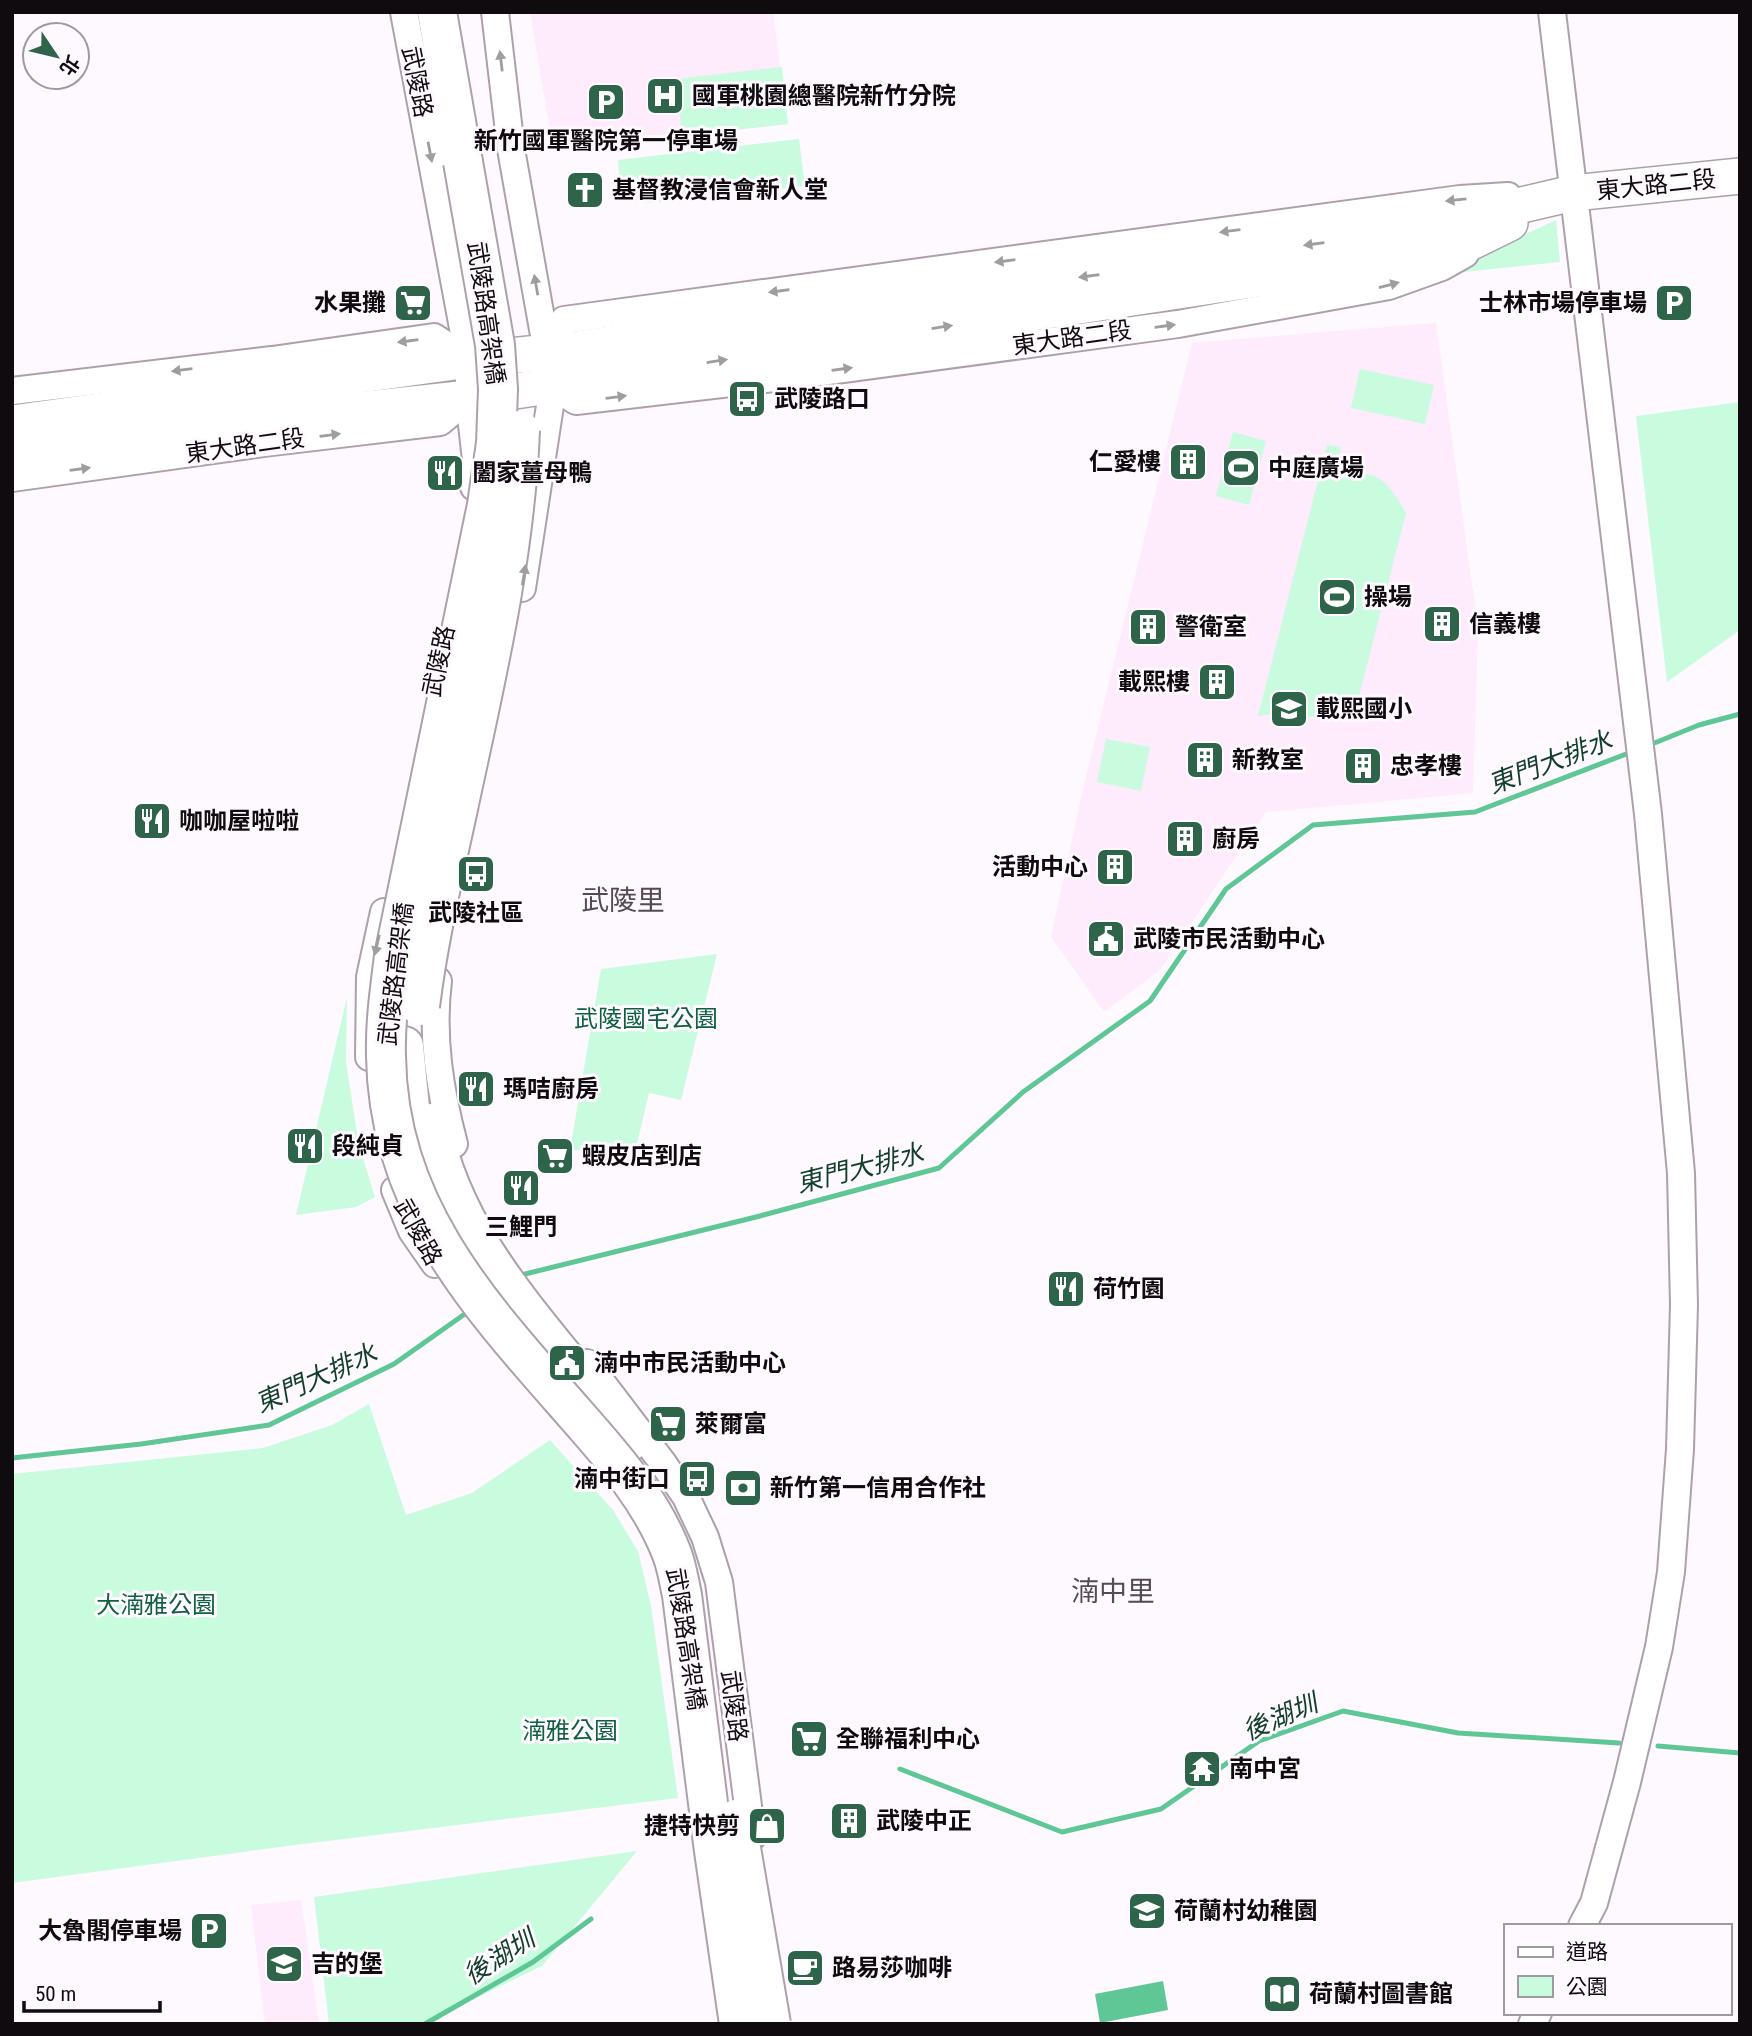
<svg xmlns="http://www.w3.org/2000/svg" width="1752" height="2036" font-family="'Roboto Condensed','Noto Sans TC',sans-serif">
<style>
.built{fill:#feebfc}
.green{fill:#c9fbdf}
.water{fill:#5ec795}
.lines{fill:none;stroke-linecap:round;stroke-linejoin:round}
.stream{stroke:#5ec795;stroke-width:5}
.minor-casing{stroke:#ada0ac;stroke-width:30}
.major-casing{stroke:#ada0ac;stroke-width:38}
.highway-casing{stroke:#ada0ac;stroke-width:42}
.minor{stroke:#fff;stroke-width:26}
.major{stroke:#fff;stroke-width:35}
.highway{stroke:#fff;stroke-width:38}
.highway-bridge-casing{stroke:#ada0ac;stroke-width:42;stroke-linecap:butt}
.highway-bridge{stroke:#fff;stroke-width:38}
.oneway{fill:#9f9d9f}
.labels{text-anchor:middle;stroke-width:6;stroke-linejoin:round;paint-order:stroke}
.street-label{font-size:24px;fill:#0f0b0f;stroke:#fef9fe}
.poi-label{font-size:24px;font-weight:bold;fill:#0f0b0f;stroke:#fef9fe;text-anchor:start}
.park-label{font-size:24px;fill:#0e6040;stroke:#fef9fe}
.water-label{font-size:26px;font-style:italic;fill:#113e2a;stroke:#fef9fe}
.quarter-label{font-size:28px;fill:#554a54;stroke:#fef9fe}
</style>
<rect width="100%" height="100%" fill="#fef9fe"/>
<!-- built -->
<g class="built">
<path d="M530,12h243l15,112 -235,24z"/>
<path d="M1436,323l42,305 -5,165 -207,19 -107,159 -55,41 -53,-75 32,-148 109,-446z"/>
<path d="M301,1900l18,124h-54l-14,-119z"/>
</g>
<!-- green -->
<g class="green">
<path d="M782,67l6,57 -106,12 -6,-57z"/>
<path d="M799,139l6,47 -156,17 -28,-5 -3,-38z"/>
<path d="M1556,220l4,42 -124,13z"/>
<path d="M1360,369l74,16 -9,39 -74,-16z"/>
<path d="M1740,402v228l-73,52 -31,-266z"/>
<path d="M1233,432l33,9 -17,64 -33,-9z"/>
<path d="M1327,445l14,2 -7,34c41,-16 52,-3 72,32l-48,187 -27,16 -24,1 -19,-10 -9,-18 -7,25 -14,2z"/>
<path d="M1106,739l44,8 -9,44 -44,-9z"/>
<path d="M717,954l-36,146 -32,-7 -14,59 -65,-2 31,-181z"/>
<path d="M347,997l-1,65 13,84 16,51 -19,10 -60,8z"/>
<path d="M369,1404l37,111 66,-22 78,-53 63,70 25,41 13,55 27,192 -391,48 -275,37v-409l251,-26 69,-23z"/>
<path d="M637,1851l-95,115 -119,58h-94l-15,-127z"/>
</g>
<!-- water -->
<path class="water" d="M1163,1981l5,29 -68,13 -5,-29z"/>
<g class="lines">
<!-- stream -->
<g class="stream">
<path d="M1647,746l52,-21 41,-11"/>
<path d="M517,1276l239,-59 183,-49 84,-76 127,-91 76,-112 87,-64 162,-13 159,-61"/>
<path d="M12,1458l129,-14 128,-19 125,-61 75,-53"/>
<path d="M1658,1746l82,7"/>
<path d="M900,1769l162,63 99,-23 98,-68 84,-30 115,22 161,10"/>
<path d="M425,2024l108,-62 58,-43"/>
</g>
<defs>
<g id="minor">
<path d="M404,12l65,348v38l8,71 -3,18"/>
<path d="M495,12l16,137 42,237 -31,202"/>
<path d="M1552,12l96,802 33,359 3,132 -4,144 -9,123 -12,75 -32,135 -33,121 -12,23"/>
<path d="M548,353l16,-33 896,-121 48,-3"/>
<path d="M553,386l23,15 215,-25 387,-52 211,-38 53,-19 23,-13"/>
<path d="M12,391l260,-31 162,-23 35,23"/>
<path d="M12,478l252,-35 176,-21 29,-24"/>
<path d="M438,981c-7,56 2,110 16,163"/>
<path d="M369,1057l1,-80 14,-65"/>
<path d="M395,1190l17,41 23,33"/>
<path d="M587,1363l76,100 23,34 19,40 14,45 33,255"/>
<path d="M1532,2024l6,-11"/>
</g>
<g id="major">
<path d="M12,423l457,-63 100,-10 855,-122 149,-35 167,-17"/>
<path d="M12,453l188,-26 269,-29 988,-149 53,-26"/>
</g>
<g id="highway">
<path d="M437,12l26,150"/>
<path d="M404,1046l7,72 11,41"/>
<path d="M431,1123c22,109 92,183 159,267"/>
<path d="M561,1375l69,66"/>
</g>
</defs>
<!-- minor casing -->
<use href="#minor" class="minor-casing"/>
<!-- major casing -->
<use href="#major" class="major-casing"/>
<!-- highway casing -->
<use href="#highway" class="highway-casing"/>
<!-- minor -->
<use href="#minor" class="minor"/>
<!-- major -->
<use href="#major" class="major"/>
<!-- highway -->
<use href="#highway" class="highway"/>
<defs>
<g id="highway-bridge">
<path d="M463,162l32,183 3,44 -2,54 -9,62 -93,451c-4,33 -9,66 -8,100 2,145 86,241 177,344 42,48 86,94 109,154 5,13 7,28 10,41l32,256 25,173"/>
<path d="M420,1006c8,-65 23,-129 37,-193 27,-127 58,-253 63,-383"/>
<path d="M736,1819l35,205"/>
</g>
</defs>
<!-- highway-bridge casing -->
<use href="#highway-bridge" class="highway-bridge-casing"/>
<!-- highway-bridge -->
<use href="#highway-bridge" class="highway-bridge"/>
</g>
<!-- one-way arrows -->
<defs><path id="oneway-solid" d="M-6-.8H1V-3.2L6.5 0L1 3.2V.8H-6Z" transform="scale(1.75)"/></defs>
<g class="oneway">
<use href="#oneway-solid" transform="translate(501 61) rotate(-97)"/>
<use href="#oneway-solid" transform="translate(430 152) rotate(79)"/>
<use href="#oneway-solid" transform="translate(1456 200) rotate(174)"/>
<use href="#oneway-solid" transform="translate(1230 231) rotate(173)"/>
<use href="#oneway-solid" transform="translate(1314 244) rotate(172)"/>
<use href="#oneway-solid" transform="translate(1005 261) rotate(172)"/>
<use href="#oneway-solid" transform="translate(1089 276) rotate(172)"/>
<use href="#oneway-solid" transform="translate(536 285) rotate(-100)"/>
<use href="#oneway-solid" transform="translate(1389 285) rotate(-15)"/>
<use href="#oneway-solid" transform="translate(779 291) rotate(172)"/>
<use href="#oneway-solid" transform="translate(1165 326) rotate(-8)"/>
<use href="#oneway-solid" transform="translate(942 327) rotate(-9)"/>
<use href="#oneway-solid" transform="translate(408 341) rotate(172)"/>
<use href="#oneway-solid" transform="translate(717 361) rotate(-9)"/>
<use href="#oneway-solid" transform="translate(842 369) rotate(-8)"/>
<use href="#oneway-solid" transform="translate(182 370) rotate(173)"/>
<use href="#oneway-solid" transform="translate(616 397) rotate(-7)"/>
<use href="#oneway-solid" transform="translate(330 435) rotate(-7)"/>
<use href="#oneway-solid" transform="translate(80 469) rotate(-8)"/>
<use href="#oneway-solid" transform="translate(524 575) rotate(-81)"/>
<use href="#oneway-solid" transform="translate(377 945) rotate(103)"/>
</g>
<!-- icons -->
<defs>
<symbol id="hospital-square" viewBox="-11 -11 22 22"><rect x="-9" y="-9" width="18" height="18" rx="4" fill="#2e644a" stroke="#fef9fe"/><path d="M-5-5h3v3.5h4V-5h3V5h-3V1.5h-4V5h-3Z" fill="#fff"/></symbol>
<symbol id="parking-square" viewBox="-11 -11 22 22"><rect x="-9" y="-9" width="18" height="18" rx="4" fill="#2e644a" stroke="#fef9fe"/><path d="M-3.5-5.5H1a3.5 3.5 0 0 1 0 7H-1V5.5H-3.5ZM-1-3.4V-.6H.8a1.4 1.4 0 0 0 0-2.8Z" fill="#fff"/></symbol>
<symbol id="church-square" viewBox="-11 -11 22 22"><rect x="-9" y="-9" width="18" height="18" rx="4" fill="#2e644a" stroke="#fef9fe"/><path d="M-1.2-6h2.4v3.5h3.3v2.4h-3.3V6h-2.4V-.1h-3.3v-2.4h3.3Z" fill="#fff"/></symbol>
<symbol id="supermarket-square" viewBox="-11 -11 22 22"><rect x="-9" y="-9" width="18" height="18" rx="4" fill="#2e644a" stroke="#fef9fe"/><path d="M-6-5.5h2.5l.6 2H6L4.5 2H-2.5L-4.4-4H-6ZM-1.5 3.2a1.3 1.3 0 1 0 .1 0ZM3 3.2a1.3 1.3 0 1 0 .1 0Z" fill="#fff"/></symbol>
<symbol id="bus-square" viewBox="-11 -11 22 22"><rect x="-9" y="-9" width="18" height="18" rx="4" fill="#2e644a" stroke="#fef9fe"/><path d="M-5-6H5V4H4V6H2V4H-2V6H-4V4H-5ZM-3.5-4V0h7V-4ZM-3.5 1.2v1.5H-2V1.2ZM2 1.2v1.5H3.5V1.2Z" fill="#fff"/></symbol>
<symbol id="building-square" viewBox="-11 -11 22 22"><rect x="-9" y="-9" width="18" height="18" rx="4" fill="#2e644a" stroke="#fef9fe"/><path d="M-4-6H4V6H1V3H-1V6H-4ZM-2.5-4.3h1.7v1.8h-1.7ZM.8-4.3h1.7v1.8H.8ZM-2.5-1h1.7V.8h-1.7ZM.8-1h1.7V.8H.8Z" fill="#fff"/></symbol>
<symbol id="stadium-square" viewBox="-11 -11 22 22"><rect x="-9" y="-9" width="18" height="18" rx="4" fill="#2e644a" stroke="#fef9fe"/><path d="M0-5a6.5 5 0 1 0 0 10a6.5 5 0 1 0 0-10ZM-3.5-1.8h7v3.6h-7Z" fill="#fff"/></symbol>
<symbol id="restaurant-square" viewBox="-11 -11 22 22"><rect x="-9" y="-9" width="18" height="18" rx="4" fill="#2e644a" stroke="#fef9fe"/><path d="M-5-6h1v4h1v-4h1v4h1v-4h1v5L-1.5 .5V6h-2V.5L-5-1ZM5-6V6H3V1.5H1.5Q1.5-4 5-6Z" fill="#fff"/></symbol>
<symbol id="school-square" viewBox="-11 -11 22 22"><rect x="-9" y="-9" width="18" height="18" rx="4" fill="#2e644a" stroke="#fef9fe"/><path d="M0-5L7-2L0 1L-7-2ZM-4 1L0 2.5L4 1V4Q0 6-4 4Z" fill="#fff"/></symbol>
<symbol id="civic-square" viewBox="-11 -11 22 22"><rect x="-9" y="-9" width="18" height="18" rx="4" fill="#2e644a" stroke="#fef9fe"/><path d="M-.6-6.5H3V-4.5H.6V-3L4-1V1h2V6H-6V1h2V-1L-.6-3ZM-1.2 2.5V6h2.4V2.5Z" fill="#fff"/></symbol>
<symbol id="bank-square" viewBox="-11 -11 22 22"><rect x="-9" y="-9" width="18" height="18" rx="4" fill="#2e644a" stroke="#fef9fe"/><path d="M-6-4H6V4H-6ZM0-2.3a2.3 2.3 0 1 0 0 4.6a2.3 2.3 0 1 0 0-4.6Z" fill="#fff"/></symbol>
<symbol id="temple-square" viewBox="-11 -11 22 22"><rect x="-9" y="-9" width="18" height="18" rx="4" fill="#2e644a" stroke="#fef9fe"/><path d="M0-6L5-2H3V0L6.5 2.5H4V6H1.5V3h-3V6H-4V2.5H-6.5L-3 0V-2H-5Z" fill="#fff"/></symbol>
<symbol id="shop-square" viewBox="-11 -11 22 22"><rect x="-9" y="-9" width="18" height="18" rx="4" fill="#2e644a" stroke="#fef9fe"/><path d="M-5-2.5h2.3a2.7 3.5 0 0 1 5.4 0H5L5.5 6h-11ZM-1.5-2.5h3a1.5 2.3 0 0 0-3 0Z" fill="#fff"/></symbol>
<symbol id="cafe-square" viewBox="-11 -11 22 22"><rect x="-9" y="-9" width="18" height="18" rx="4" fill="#2e644a" stroke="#fef9fe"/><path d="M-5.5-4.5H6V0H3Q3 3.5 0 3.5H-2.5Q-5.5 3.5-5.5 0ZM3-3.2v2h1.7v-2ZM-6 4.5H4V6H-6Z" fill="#fff"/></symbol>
<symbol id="library-square" viewBox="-11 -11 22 22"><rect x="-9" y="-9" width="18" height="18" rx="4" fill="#2e644a" stroke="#fef9fe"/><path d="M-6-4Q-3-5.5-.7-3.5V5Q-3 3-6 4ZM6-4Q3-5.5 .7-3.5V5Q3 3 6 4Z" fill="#fff"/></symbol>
</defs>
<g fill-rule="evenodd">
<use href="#hospital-square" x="643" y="74" width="44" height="44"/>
<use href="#parking-square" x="584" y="80" width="44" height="44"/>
<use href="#church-square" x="563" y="168" width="44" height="44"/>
<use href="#supermarket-square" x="391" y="281" width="44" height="44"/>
<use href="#parking-square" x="1652" y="281" width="44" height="44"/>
<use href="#bus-square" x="725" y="377" width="44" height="44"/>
<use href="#building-square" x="1166" y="440" width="44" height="44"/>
<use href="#stadium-square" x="1219" y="446" width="44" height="44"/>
<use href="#restaurant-square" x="423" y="451" width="44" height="44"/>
<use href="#stadium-square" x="1315" y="575" width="44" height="44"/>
<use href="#building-square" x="1420" y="602" width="44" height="44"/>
<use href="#building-square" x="1126" y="605" width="44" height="44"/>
<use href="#building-square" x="1195" y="660" width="44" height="44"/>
<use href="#school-square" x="1267" y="687" width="44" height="44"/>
<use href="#building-square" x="1183" y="738" width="44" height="44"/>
<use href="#building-square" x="1341" y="744" width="44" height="44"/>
<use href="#restaurant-square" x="130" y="799" width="44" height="44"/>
<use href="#building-square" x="1163" y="817" width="44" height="44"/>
<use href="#building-square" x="1093" y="845" width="44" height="44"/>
<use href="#bus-square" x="454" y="852" width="44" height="44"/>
<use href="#civic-square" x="1084" y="917" width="44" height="44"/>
<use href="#restaurant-square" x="454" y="1067" width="44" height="44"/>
<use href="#restaurant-square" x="283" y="1124" width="44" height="44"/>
<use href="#supermarket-square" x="533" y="1134" width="44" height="44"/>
<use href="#restaurant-square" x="499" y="1166" width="44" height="44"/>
<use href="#restaurant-square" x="1044" y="1267" width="44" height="44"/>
<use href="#civic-square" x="545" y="1341" width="44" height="44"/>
<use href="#supermarket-square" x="646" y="1402" width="44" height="44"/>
<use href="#bus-square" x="675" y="1457" width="44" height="44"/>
<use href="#bank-square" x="721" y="1466" width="44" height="44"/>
<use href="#supermarket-square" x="787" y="1717" width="44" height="44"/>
<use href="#temple-square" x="1180" y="1747" width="44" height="44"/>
<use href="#building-square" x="827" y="1799" width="44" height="44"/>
<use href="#shop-square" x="745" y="1804" width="44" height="44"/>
<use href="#school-square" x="1125" y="1889" width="44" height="44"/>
<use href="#parking-square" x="187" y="1909" width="44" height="44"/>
<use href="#school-square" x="262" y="1942" width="44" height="44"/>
<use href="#cafe-square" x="783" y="1946" width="44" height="44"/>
<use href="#library-square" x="1260" y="1972" width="44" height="44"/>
</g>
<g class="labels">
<!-- street labels -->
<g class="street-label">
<text transform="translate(417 82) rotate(79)" y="8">武陵路</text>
<text transform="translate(1656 185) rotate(-6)" y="8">東大路二段</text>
<text transform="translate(486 313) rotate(82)" y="8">武陵路高架橋</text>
<text transform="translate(1072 338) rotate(-8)" y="8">東大路二段</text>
<text transform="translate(245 446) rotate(-8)" y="8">東大路二段</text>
<text transform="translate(439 661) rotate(-78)" y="8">武陵路</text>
<text transform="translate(396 974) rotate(-83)" y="8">武陵路高架橋</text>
<text transform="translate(418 1232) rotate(61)" y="8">武陵路</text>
<text transform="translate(686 1639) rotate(81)" y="8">武陵路高架橋</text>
<text transform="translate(734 1706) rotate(83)" y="8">武陵路</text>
</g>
<!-- poi labels -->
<g class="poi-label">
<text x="692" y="104">國軍桃園總醫院新竹分院</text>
<text x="606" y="149" text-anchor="middle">新竹國軍醫院第一停車場</text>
<text x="612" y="198">基督教浸信會新人堂</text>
<text x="386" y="311" text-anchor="end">水果攤</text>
<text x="1647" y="311" text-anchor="end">士林市場停車場</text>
<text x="774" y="407">武陵路口</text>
<text x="1161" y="470" text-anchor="end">仁愛樓</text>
<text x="1268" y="476">中庭廣場</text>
<text x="472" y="481">闔家薑母鴨</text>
<text x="1364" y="605">操場</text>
<text x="1469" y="632">信義樓</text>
<text x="1175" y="635">警衛室</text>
<text x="1190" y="690" text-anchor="end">載熙樓</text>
<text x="1316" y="717">載熙國小</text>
<text x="1232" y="768">新教室</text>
<text x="1390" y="774">忠孝樓</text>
<text x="179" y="829">咖咖屋啦啦</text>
<text x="1212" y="847">廚房</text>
<text x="1088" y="875" text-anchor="end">活動中心</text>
<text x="476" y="921" text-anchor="middle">武陵社區</text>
<text x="1133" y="947">武陵市民活動中心</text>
<text x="503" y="1097">瑪咭廚房</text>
<text x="332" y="1154">段純貞</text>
<text x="582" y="1164">蝦皮店到店</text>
<text x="521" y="1235" text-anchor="middle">三鯉門</text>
<text x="1093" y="1297">荷竹園</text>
<text x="594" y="1371">湳中市民活動中心</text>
<text x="695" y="1432">萊爾富</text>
<text x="670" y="1487" text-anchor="end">湳中街口</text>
<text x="770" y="1496">新竹第一信用合作社</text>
<text x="836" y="1747">全聯福利中心</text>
<text x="1229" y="1777">南中宮</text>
<text x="876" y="1829">武陵中正</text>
<text x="740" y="1834" text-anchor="end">捷特快剪</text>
<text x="1174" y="1919">荷蘭村幼稚園</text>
<text x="182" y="1939" text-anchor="end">大魯閣停車場</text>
<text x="311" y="1972">吉的堡</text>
<text x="832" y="1976">路易莎咖啡</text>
<text x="1309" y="2002">荷蘭村圖書館</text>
</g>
<!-- park labels -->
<g class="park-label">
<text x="646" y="1027">武陵國宅公園</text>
<text x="156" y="1613">大湳雅公園</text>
<text x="570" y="1739">湳雅公園</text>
</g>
<!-- water labels -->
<g class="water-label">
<text transform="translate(1550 762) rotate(-21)" y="9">東門大排水</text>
<text transform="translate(860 1168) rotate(-14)" y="9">東門大排水</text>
<text transform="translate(316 1378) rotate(-24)" y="9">東門大排水</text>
<text transform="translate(1280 1717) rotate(-23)" y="9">後湖圳</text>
<text transform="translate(499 1957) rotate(-32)" y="9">後湖圳</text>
</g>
<!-- quarter labels -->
<g class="quarter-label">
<text x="623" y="910">武陵里</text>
<text x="1113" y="1601">湳中里</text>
</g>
</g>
<!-- border -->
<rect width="1752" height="2036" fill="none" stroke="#0f0b0f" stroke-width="28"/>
<!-- legend -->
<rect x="1504" y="1924" width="228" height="91" fill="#fef9fe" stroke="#9e9a9e" stroke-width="2"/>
<rect x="1518" y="1947" width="35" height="10" fill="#ffffff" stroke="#9e9a9e" stroke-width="2"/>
<text x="1566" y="1959" font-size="21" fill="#0f0b0f">道路</text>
<rect x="1518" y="1976" width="35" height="21" fill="#c9fbdf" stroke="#9e9a9e" stroke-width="2"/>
<text x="1566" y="1994" font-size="21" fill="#0f0b0f">公園</text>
<!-- north arrow -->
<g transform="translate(56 56) rotate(125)"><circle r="33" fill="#fef9fe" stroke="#9e9a9e" stroke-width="2"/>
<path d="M0-5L12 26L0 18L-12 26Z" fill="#2e644a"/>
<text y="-10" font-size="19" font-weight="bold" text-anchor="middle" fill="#0f0b0f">北</text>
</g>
<!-- scale -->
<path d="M24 2001v10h136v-10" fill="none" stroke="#0f0b0f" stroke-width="3.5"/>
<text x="35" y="2001" font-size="21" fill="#0f0b0f" stroke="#fef9fe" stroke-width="5" paint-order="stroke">50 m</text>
</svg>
